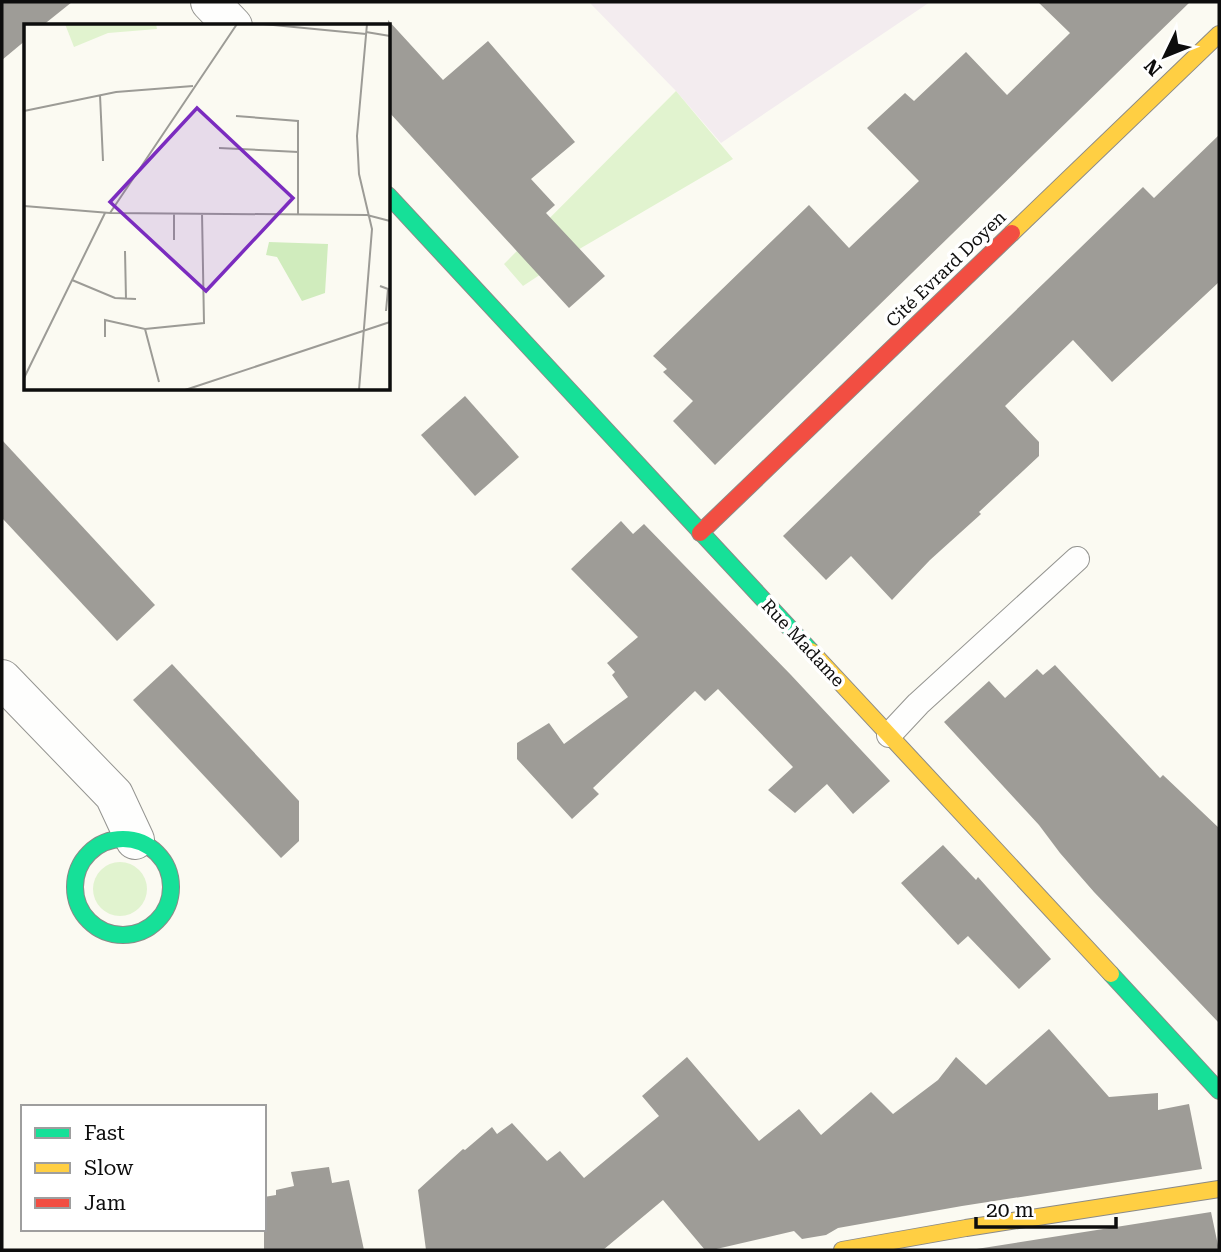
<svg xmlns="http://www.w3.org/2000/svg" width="1221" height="1252" font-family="'Roboto Serif',serif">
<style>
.industrial{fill:#f3ecef}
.green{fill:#e1f3cf}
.building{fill:#9e9c97}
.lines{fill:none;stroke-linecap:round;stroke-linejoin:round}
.lane-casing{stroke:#949490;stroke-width:26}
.street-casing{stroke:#949490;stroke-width:40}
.fast-casing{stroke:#8b8a87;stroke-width:18}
.slow-casing{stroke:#8b8a87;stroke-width:18}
.jam-casing{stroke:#8b8a87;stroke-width:18}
.lane{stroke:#fefefd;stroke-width:24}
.street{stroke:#fefefd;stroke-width:38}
.fast{stroke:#16e098;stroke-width:16}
.slow{stroke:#ffcf43;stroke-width:16}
.jam{stroke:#f24e42;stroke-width:16}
.labels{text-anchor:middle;stroke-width:7;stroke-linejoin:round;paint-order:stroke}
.street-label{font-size:18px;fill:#0d0d0d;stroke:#fff}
.inset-road{fill:none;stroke:#9c9b96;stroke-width:2}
.view{fill:#7b2cbf;fill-opacity:0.15;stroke:#7b2cbf;stroke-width:3.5}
.inset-edge{fill:none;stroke:#0d0d0d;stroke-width:3.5}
</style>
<rect width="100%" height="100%" fill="#fbfaf2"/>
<!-- industrial -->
<path class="industrial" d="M589,2h341l-209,141 -45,-52z"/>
<!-- green -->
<g class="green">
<path d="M676,91l57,68 -157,92 -53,35 -19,-22z"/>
<circle cx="120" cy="889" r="27"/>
</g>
<!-- building -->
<g class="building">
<path d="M2,2h70l-30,24h-16v14l-24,20z"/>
<path d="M1038,2h152l-475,463 -42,-44 20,-20 -30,-29 4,-3 -14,-13 156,-151 40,43 70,-67 -52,-53 38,-35 9,8 52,-49 41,43 63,-62z"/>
<path d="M388,20l55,60 45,-39 87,101 -44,37 24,26 -9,8 59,63 -36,32 -181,-197z"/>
<path d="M1219,135v147l-107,100 -39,-42 -68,66 34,36v14l-60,56 2,2 -51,46 -38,40 -41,-44 -25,24 -43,-44 360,-349 11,11z"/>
<path d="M465,396l54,61 -44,39 -54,-61z"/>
<path d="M2,440l153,165 -38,36 -115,-123z"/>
<path d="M621,521l12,13 11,-10 147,151 99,106 -37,33 -26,-30 -32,29 -27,-23 25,-23 -75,-78 -13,12 -10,-10 -102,97 6,6 -27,25 -55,-60v-16l32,-20 15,21 64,-47 -16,-22 3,-3 -8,-9 31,-26 -67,-68z"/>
<path d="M172,664l127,137v40l-18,17 -148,-158z"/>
<path d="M1055,665l105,113 3,-3 56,53v195l-125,-131 -34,-39 -21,-28 -95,-103 45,-41 16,17 32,-29 6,6z"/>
<path d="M943,845l33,35 2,-3 73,82 -32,30 -51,-53 -10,9 -57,-62z"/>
<path d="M1049,1029l60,68 49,-4v17l31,-6 13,65 -240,37 -124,22 -12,7 -24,4 -8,-8 -82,19h-7l-42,-50 -60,50h-177l-8,-60 45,-41 2,1 27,-23 5,7 15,-11 35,38 13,-10 24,27 75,-62 -17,-20 45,-39 72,84 40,-32 22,26 50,-43 22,22 45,-34 18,-23 30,28z"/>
<path d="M329,1167l3,16 17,-3 15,70h-100v-53l12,-2v-5l18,-4 -3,-14z"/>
<path d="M1211,1212l8,38h-253h4z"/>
</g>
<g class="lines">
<defs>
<path id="lane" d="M889,735l29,-31 159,-145"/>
<g id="street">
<path d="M210,2l23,24"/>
<path d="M2,679l112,116 21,45"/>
</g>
<g id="fast">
<path d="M388,195l423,456"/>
<circle cx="123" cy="887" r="48"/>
<path d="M1111,974l108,117"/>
</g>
<g id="slow">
<path d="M1012,233l207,-199"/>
<path d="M811,651l300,323"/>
<path d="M842,1250l124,-22 253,-39"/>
</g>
<path id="jam" d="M700,533l312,-300"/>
</defs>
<!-- lane casing -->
<use href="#lane" class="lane-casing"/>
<!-- street casing -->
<use href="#street" class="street-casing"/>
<!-- fast casing -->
<use href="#fast" class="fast-casing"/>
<!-- slow casing -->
<use href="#slow" class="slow-casing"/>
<!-- jam casing -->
<use href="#jam" class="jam-casing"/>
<!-- lane -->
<use href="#lane" class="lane"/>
<!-- street -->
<use href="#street" class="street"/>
<!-- fast -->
<use href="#fast" class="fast"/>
<!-- slow -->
<use href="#slow" class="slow"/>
<!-- jam -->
<use href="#jam" class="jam"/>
</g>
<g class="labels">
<!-- street labels -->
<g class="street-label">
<text transform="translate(946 269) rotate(-44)" y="6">Cité Evrard Doyen</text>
<text transform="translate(803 643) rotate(47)" y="6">Rue Madame</text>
</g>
</g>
<!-- overview -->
<g transform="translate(24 24)">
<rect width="366" height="366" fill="#fbfaf2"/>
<path d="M41,0h91l1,5 -49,4 -34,14z" fill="#e1f3cf"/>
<path d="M245,218l59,2 -3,49 -23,8 -25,-44 -11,-2z" fill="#d0ecbd"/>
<path class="inset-road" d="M239,0l103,10M342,8l24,4M76,71l3,66M0,87l92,-19 77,-6M212,92l62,5v93M195,124l79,4M0,182l86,7 257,2 23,6M86,189l127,-189M150,189v27M101,227l1,48M48,256l43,18 21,1M356,262l8,3 -2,22M121,305l14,53M81,313v-17l40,9 59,-6 -2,-110M0,354l81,-165M161,366l205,-68M335,366l13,-161 -13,-55 -2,-38 10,-112"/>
<path class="view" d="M173,84l96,90 -87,93 -96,-89z"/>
<rect width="366" height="366" class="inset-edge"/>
</g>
<!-- border -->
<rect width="1221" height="1252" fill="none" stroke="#0d0d0d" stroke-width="7"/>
<!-- legend -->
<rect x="21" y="1105" width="245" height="126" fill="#ffffff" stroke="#9e9e9e" stroke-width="2"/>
<rect x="35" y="1128" width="35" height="10" fill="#16e098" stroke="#9e9e9e" stroke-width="2"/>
<text x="84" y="1140" font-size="21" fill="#0d0d0d">Fast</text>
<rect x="35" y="1163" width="35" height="10" fill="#ffcf43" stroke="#9e9e9e" stroke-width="2"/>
<text x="84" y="1175" font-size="21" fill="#0d0d0d">Slow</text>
<rect x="35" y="1198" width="35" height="10" fill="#f24e42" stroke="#9e9e9e" stroke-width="2"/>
<text x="84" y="1210" font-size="21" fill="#0d0d0d">Jam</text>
<!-- north arrow -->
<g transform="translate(1165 56) rotate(227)" stroke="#ffffff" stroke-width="5" paint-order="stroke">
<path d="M0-5L12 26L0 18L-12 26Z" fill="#0d0d0d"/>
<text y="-10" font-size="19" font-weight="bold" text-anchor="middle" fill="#0d0d0d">N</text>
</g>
<!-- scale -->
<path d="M976 1217v10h140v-10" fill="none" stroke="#0d0d0d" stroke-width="3.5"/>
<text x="986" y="1217" font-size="21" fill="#0d0d0d" stroke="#ffffff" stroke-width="5" paint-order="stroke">20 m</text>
</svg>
